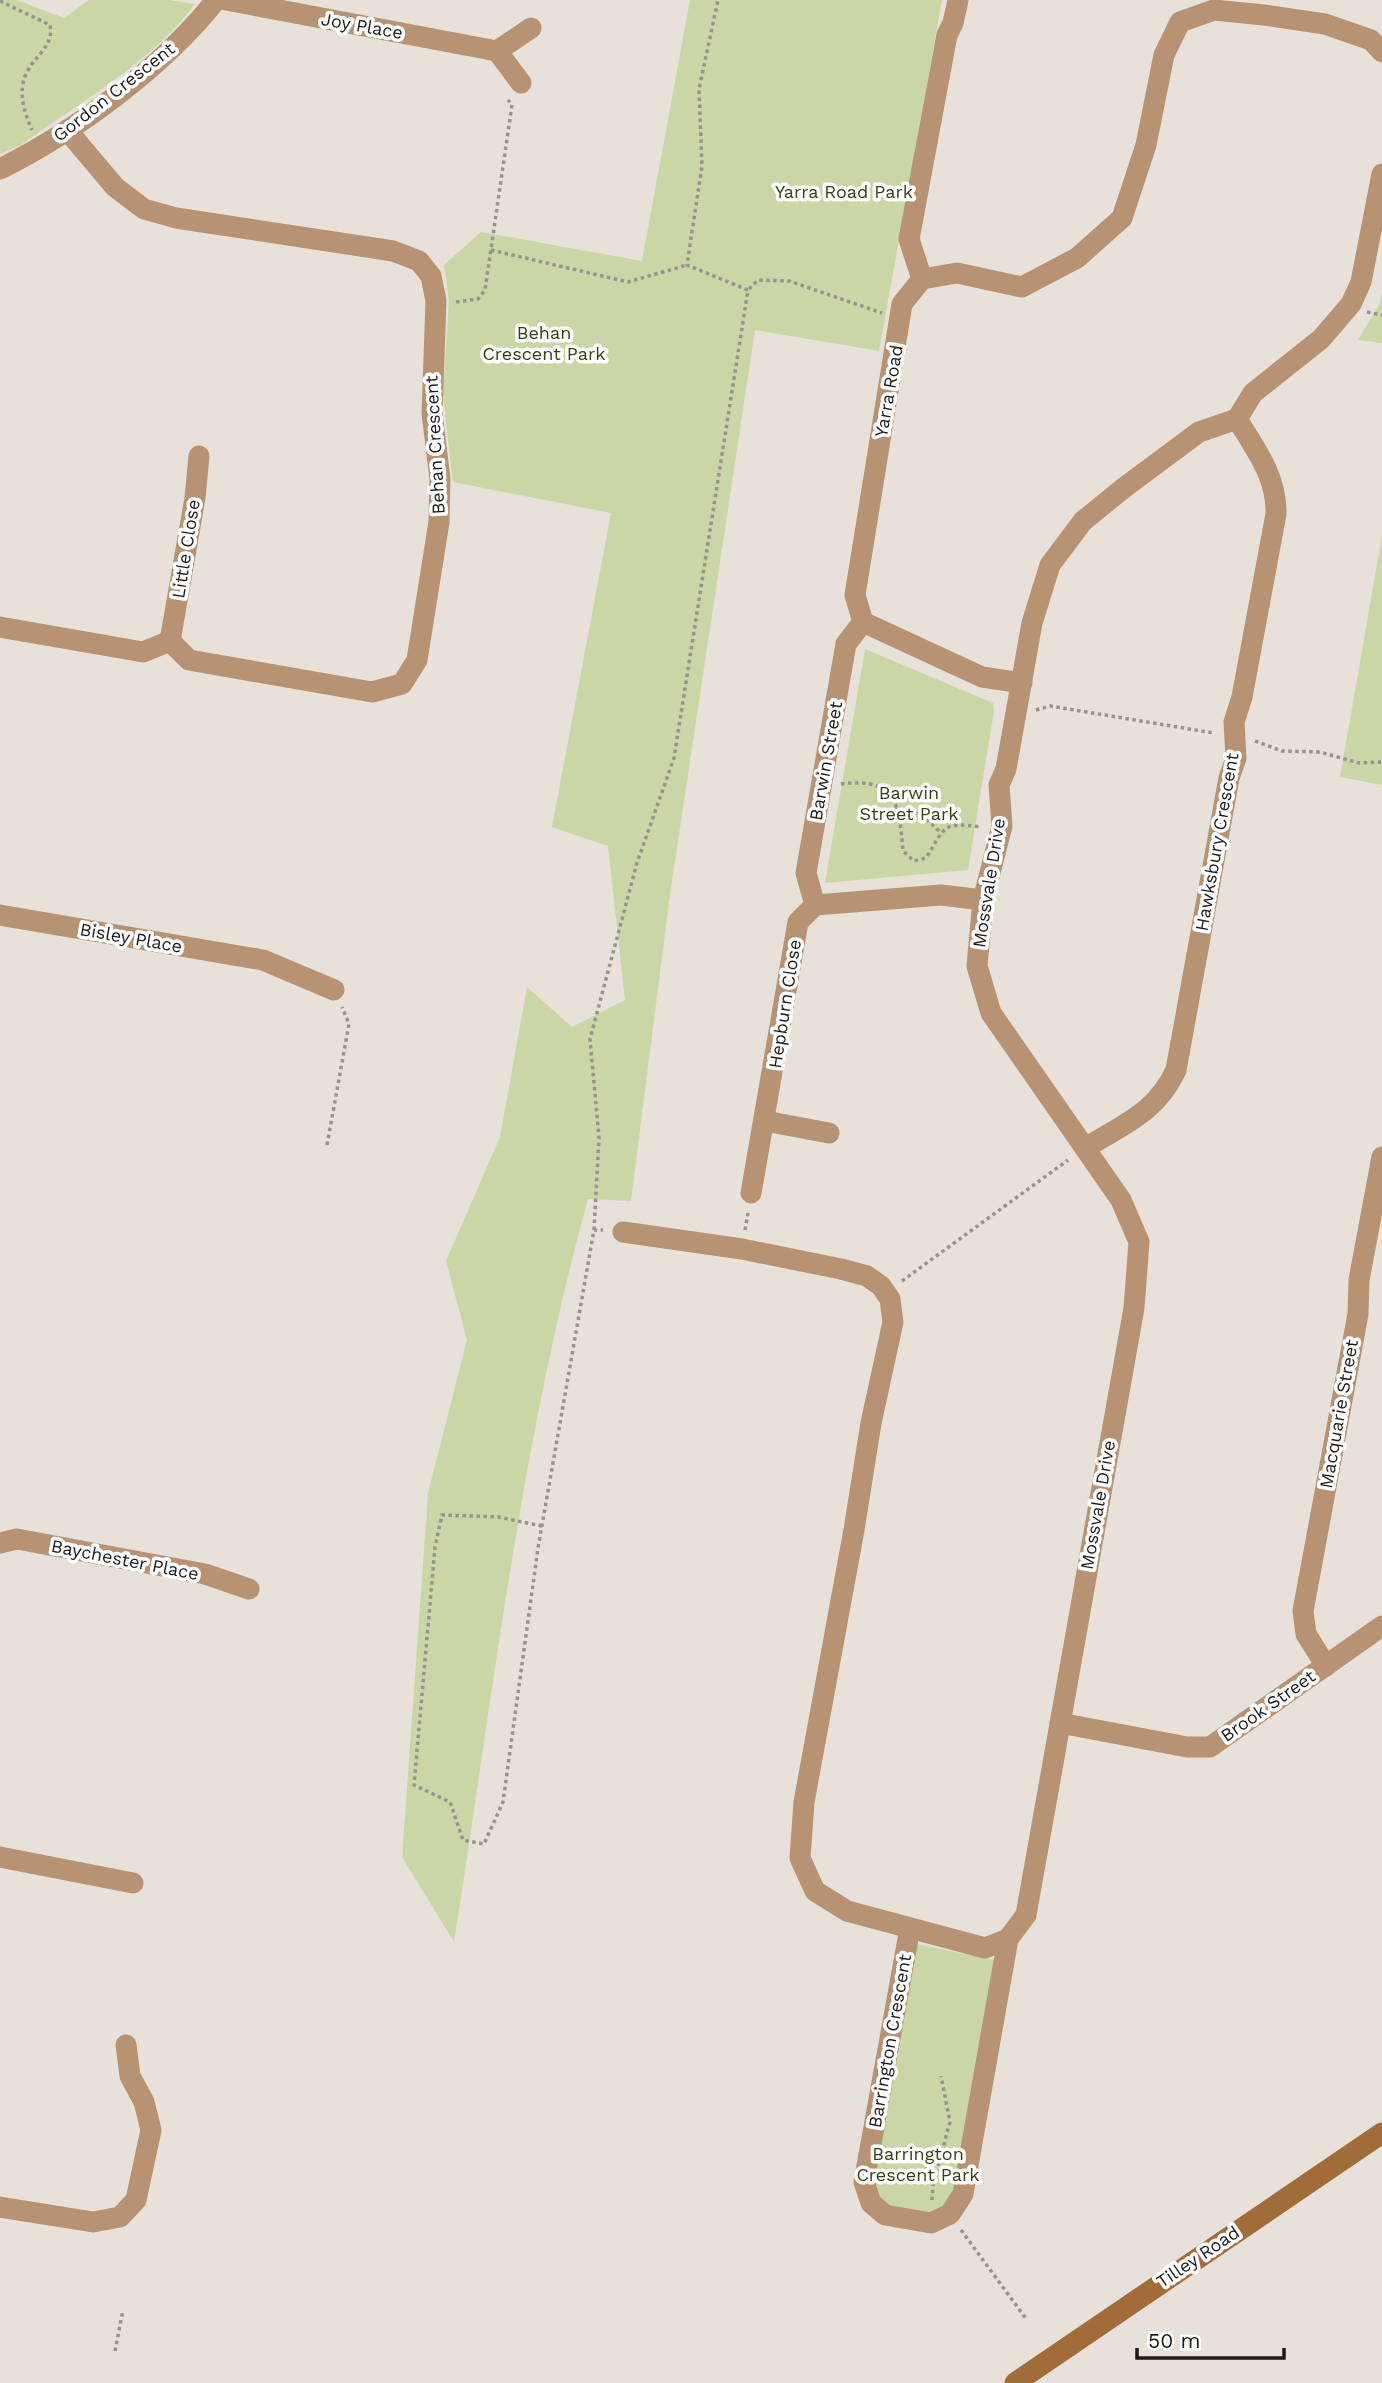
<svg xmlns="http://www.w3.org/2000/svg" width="1382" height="2383" font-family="'Work Sans',sans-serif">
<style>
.green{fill:#cbd6a7}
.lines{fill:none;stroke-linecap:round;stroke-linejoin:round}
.path{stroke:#97938d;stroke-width:3.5;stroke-dasharray:3.5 3.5;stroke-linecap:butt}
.street{stroke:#b89373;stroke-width:21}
.secondary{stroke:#a16c3a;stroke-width:21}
.labels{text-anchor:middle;stroke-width:7;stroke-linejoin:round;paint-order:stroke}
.street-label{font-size:18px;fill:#1d1b18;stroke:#fff}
.park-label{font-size:18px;fill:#383f13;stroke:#fff}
</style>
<rect width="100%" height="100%" fill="#e7e1d9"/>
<!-- green -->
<g class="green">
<path d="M0,0h17l47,18 25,-18h80l26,4c-44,59 -115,98 -174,141l-21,9z"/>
<path d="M690,0h252l-63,351 -124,-21 -85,564 -39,307 -43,-2c-67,242 -95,496 -134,743l-52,-85 26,-364 39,-153 -21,-79 54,-124 27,-150 45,40 53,-27 -17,-154 -56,-19 59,-314 -158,-31 -10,-86 6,-96 -5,-35 37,-33 161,29z"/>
<path d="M1382,292v51l-24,-3 22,-37z"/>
<path d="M1382,536v249l-42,-8z"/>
<path d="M865,649l128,54 1,8 -26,159 -143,13z"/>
<path d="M916,1944l79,16 -41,235 -11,15 -12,3 -42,-7 -11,-8 -5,-15z"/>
</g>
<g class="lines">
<!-- path -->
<g class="path">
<path d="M0,1l50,24c7,36 -50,34 -18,105"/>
<path d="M491,250l137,32 59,-17"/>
<path d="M749,289l9,-9 31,1 93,32"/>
<path d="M456,302l22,-3 7,-9 27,-185 -4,-5"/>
<path d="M1367,312l15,3"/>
<path d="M1036,710l14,-4 164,27"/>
<path d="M1255,741l27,10 38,1 39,11 23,-1"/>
<path d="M841,784c56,-7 58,20 62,67l11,10 12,-3c19,-30 15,-37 55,-31"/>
<path d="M873,814c34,-8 41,-7 66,17"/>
<path d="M327,1145l22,-121 -7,-17"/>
<path d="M594,1230l5,-92 -9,-99 47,-176 37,-105 74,-468 -61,-25 15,-99 -3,-77 19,-89"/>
<path d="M745,1230l3,-17"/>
<path d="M902,1281l166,-121"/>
<path d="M542,1526l-44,-9 -56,-2 -7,32 -21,238 36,17 13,38 21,4 19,-42 35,-254 56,-318h9"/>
<path d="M932,2200l1,-15 17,-63 -9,-46"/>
<path d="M961,2230l66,90"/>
<path d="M115,2351l8,-41"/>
</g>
<!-- street -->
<g class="street">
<path d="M226,0l271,51"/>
<path d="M958,0l-5,23 -6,12 -38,204 13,40 -20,25 -47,291 8,27 119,55 40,6"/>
<path d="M521,83l-24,-32 34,-23"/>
<path d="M0,169c75,-37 164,-103 216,-169"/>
<path d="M922,279l35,-6 65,14 55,-29 45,-40 24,-73 18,-90 16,-33 34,-12 50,5 61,9 46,16 11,12"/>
<path d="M0,627l143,25 27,-11 19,19 183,32 30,-8 15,-24 22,-138 1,-43 -8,-66 4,-112 -5,-25 -12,-15 -26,-10 -217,-33 -32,-9 -29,-22 -48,-57"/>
<path d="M170,641l25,-143 4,-42"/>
<path d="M815,905l-9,-32 40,-229 17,-22"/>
<path d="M0,915l263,45 71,30"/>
<path d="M765,1121l64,12"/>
<path d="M1085,1148c39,-24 71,-35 91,-78l53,-292 7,-20 -2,-36 8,-25 34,-183c1,-37 -20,-64 -39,-95"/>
<path d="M751,1193l47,-271 17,-17 126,-10 42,5"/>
<path d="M623,1232l119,17 99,20 26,7 14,10 9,13 3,23 -22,101 -17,107 -50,272 -4,56 15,33 32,20 138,37 23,-9 18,-24 108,-607 5,-66 -18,-42 -130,-187 -14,-47 6,-66 19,-74 -3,-41 7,-16 26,-146 18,-58 33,-44 42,-34 74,-55 38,-13 16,-26 68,-54 30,-35 10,-22 21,-108"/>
<path d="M0,1543l17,-4 188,35 44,15"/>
<path d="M1326,1666l-20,-32 -3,-23 55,-297 1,-34 23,-123"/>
<path d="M1060,1723l127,24h23l172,-121"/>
<path d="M0,1857l133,26"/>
<path d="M910,1928l-46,254 7,21 14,12 46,8 19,-9 13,-20 45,-255"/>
<path d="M0,2207l93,15 27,-5 16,-17 15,-70 -7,-28 -14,-26 -4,-31"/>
</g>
<!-- secondary -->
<path class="secondary" d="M1015,2383l367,-250"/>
</g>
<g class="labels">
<!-- street labels -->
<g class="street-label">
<text transform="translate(362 26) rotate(10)" y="6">Joy Place</text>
<text transform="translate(114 92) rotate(-38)" y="6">Gordon Crescent</text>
<text transform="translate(889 391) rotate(-80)" y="6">Yarra Road</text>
<text transform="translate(435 445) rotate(-93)" y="6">Behan Crescent</text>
<text transform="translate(186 549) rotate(-81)" y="6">Little Close</text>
<text transform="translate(826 761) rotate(-80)" y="6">Barwin Street</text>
<text transform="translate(1217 842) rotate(-80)" y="6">Hawksbury Crescent</text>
<text transform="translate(989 883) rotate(-81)" y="6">Mossvale Drive</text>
<text transform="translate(131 938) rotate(10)" y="6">Bisley Place</text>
<text transform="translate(785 1004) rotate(-81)" y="6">Hepburn Close</text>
<text transform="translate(1339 1414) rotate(-80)" y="6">Macquarie Street</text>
<text transform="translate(1098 1505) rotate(-80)" y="6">Mossvale Drive</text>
<text transform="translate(125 1560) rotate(11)" y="6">Baychester Place</text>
<text transform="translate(1268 1706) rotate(-35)" y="6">Brook Street</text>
<text transform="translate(890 2041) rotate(-80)" y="6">Barrington Crescent</text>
<text transform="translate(1198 2257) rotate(-34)" y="6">Tilley Road</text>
</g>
<!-- park labels -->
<g class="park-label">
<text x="844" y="198">Yarra Road Park</text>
<text x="544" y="339">Behan<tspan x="544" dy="21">Crescent Park</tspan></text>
<text x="909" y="799">Barwin<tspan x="909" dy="21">Street Park</tspan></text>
<text x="918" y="2160">Barrington<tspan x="918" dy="21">Crescent Park</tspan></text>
</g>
</g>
<!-- scale -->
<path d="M1137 2348v10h147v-10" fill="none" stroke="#1d1b18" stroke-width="3.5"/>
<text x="1148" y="2348" font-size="21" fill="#1d1b18" stroke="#ffffff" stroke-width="5" paint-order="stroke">50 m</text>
</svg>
